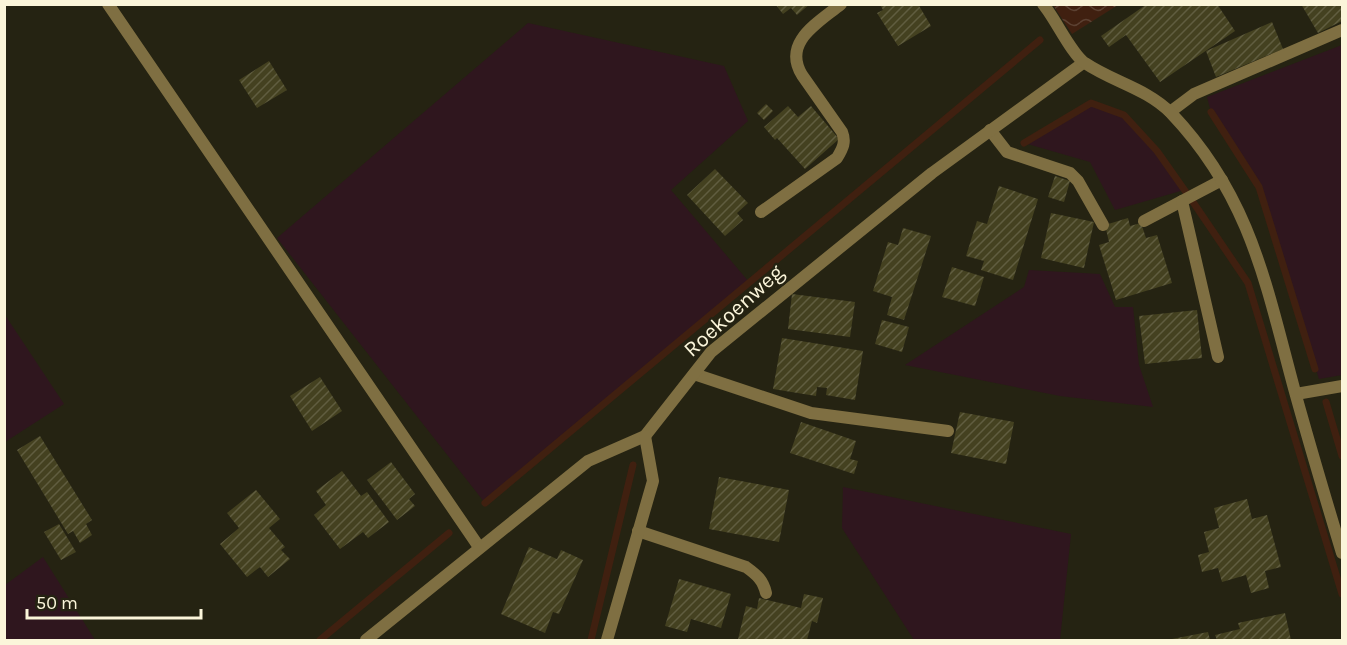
<svg xmlns="http://www.w3.org/2000/svg" width="1347" height="645" font-family="Karla,sans-serif">
<style>
.green{fill:#2f161e}
.water{fill:url(#water-waves)}
.lines{fill:none;stroke-linecap:round;stroke-linejoin:round}
.stream{stroke:#402010;stroke-width:7}
.building{fill:url(#building-hatch)}
.service{stroke:#7f6f42;stroke-width:12}
.minor{stroke:#7f6f42;stroke-width:12}
.tertiary{stroke:#7f6f42;stroke-width:12}
.labels{text-anchor:middle;stroke-width:4.5;stroke-linejoin:round;paint-order:stroke}
.street-label{font-size:22px;fill:#fbf5da;stroke:#252312}
</style>
<defs>
<pattern id="water-waves" width="16" height="10" patternUnits="userSpaceOnUse" patternTransform="scale(1.5)"><rect width="16" height="10" fill="#402010"/><path d="M0 5q4-4 8 0t8 0" fill="none" stroke="#5c4132"/></pattern>
<pattern id="building-hatch" width="6" height="6" patternUnits="userSpaceOnUse" patternTransform="scale(1.5)"><rect width="6" height="6" fill="#444120"/><path d="M-1 1l2-2M0 6l6-6M5 7l2-2" fill="none" stroke="#605d40"/></pattern>
</defs>
<rect width="100%" height="100%" fill="#252312"/>
<!-- green -->
<g class="green">
<path d="M528,23l196,43 24,55 -77,69 78,92 -264,221 -208,-265z"/>
<path d="M1342,45v330l-23,4 -60,-192 -48,-75 -4,-15z"/>
<path d="M1091,103l33,12 33,36 27,39 -69,20 -25,-48 -66,-19z"/>
<path d="M1029,270l71,4 15,33h18l6,58 14,42 -93,-11 -155,-31 119,-78z"/>
<path d="M5,315l59,89 -59,38h-1z"/>
<path d="M843,487l228,47 -11,106h-146l-72,-112z"/>
<path d="M43,557l52,83h-90v-55z"/>
</g>
<!-- water -->
<path class="water" d="M1053,5h65l-46,29z"/>
<g class="lines">
<!-- stream -->
<g class="stream">
<path d="M1211,112l48,75 56,182"/>
<path d="M1024,143l67,-40 33,12 33,36 31,44"/>
<path d="M1193,202l55,81 94,311"/>
<path d="M1326,402l16,54"/>
<path d="M485,503l555,-463"/>
<path d="M320,640l129,-107"/>
<path d="M591,640l42,-175"/>
</g>
</g>
<!-- building -->
<g class="building">
<path d="M775,4h35l-13,11 -6,-7 -8,6z"/>
<path d="M880,4h38l13,22 -33,20 -21,-33 6,-3z"/>
<path d="M1147,4h70l18,27 -75,51 -34,-47 -17,12 -8,-11z"/>
<path d="M1301,4h41v17l-24,12z"/>
<path d="M1272,22l11,27 -67,28 -10,-26z"/>
<path d="M269,61l18,29 -30,18 -18,-28z"/>
<path d="M766,104l7,7 -9,9 -7,-7z"/>
<path d="M788,106l10,11 13,-11 28,33 -34,30 -28,-31 -2,2 -11,-13z"/>
<path d="M715,169l33,34 -11,10 6,7 -18,16 -38,-41z"/>
<path d="M1055,176l15,5 -6,21 -16,-5z"/>
<path d="M999,186l39,13 -25,81 -32,-10 3,-9 -18,-5 11,-35 10,3z"/>
<path d="M1051,213l43,9 -10,46 -43,-10z"/>
<path d="M1128,218l2,8 11,-3 5,15 11,-3 15,48 -56,17 -17,-55 10,-3 -4,-17z"/>
<path d="M903,228l28,8 -27,84 -17,-5 5,-18 -19,-6 15,-49 10,3z"/>
<path d="M952,267l32,10 -9,29 -33,-9z"/>
<path d="M792,294l63,8 -5,35 -62,-8z"/>
<path d="M1197,310l5,48 -57,6 -6,-48z"/>
<path d="M882,320l27,7 -7,25 -27,-8z"/>
<path d="M782,338l81,13 -8,49 -29,-5 1,-7 -10,-1 -1,9 -43,-7z"/>
<path d="M320,377l22,34 -30,20 -22,-35z"/>
<path d="M960,412l54,10 -8,42 -55,-11z"/>
<path d="M801,422l55,19 -6,18 8,2 -4,13 -64,-21z"/>
<path d="M40,436l52,84 -6,4 6,11 -12,8 -7,-12 -5,3 -51,-84z"/>
<path d="M391,462l24,32 -6,5 6,7 -18,14 -30,-40z"/>
<path d="M342,471l19,25 6,-4 22,30 -21,16 -5,-6 -23,17 -26,-34 12,-10 -10,-14z"/>
<path d="M719,477l70,13 -10,52 -70,-13z"/>
<path d="M256,490l24,29 -11,9 16,19 -4,3 9,9 -22,18 -8,-10 -13,10 -27,-33 19,-16 -12,-15z"/>
<path d="M1247,499l5,20 15,-4 14,52 -16,4 4,17 -18,5 -5,-18 -24,7 -4,-14 -16,4 -4,-17 11,-3 -5,-20 15,-4 -5,-20z"/>
<path d="M59,524l17,28 -15,8 -17,-28z"/>
<path d="M529,547l28,12 4,-9 22,10 -24,54 -6,-2 -8,21 -44,-19z"/>
<path d="M679,579l52,15 -10,34 -30,-9 -4,13 -22,-6z"/>
<path d="M804,594l19,4 -6,25 -5,-2 -5,19 -69,-1 8,-33 11,3 2,-11 42,10z"/>
<path d="M1285,613l6,27h-74l-2,-5 25,-6 -2,-6z"/>
<path d="M1208,632l2,8h-38v-1z"/>
</g>
<g class="lines">
<!-- service -->
<g class="service">
<path d="M108,4l371,543"/>
<path d="M1170,112l24,-18 148,-64"/>
<path d="M990,130l17,22 63,21 8,8 25,44"/>
<path d="M761,212l76,-54c6,-10 9,-16 5,-26l-40,-57c-20,-33 16,-52 39,-71"/>
<path d="M1144,221l38,-20"/>
<path d="M1218,357l-36,-156 40,-21"/>
<path d="M1296,394l46,-8"/>
<path d="M638,531l108,36c11,8 17,13 20,26"/>
</g>
<!-- minor -->
<g class="minor">
<path d="M694,374l117,39 137,18"/>
<path d="M366,640l222,-179 57,-25 66,-84 221,-179 151,-110"/>
<path d="M607,640l46,-159 -8,-45"/>
</g>
<!-- tertiary -->
<path class="tertiary" d="M1043,4c12,14 29,51 42,59 28,19 61,25 86,50 80,84 95,172 124,279 15,54 31,108 47,161"/>
</g>
<g class="labels">
<!-- street labels -->
<g class="street-label">
<text transform="translate(733 310) rotate(-42)" y="8">Roekoenweg</text>
</g>
</g>
<!-- border -->
<rect width="1347" height="645" fill="none" stroke="#fbf5da" stroke-width="12"/>
<!-- scale -->
<path d="M27 609v9h174v-9" fill="none" stroke="#fbf5da" stroke-width="3"/>
<text x="36" y="609" font-size="18" fill="#fbf5da" stroke="#252312" stroke-width="4.5" paint-order="stroke">50 m</text>
</svg>
